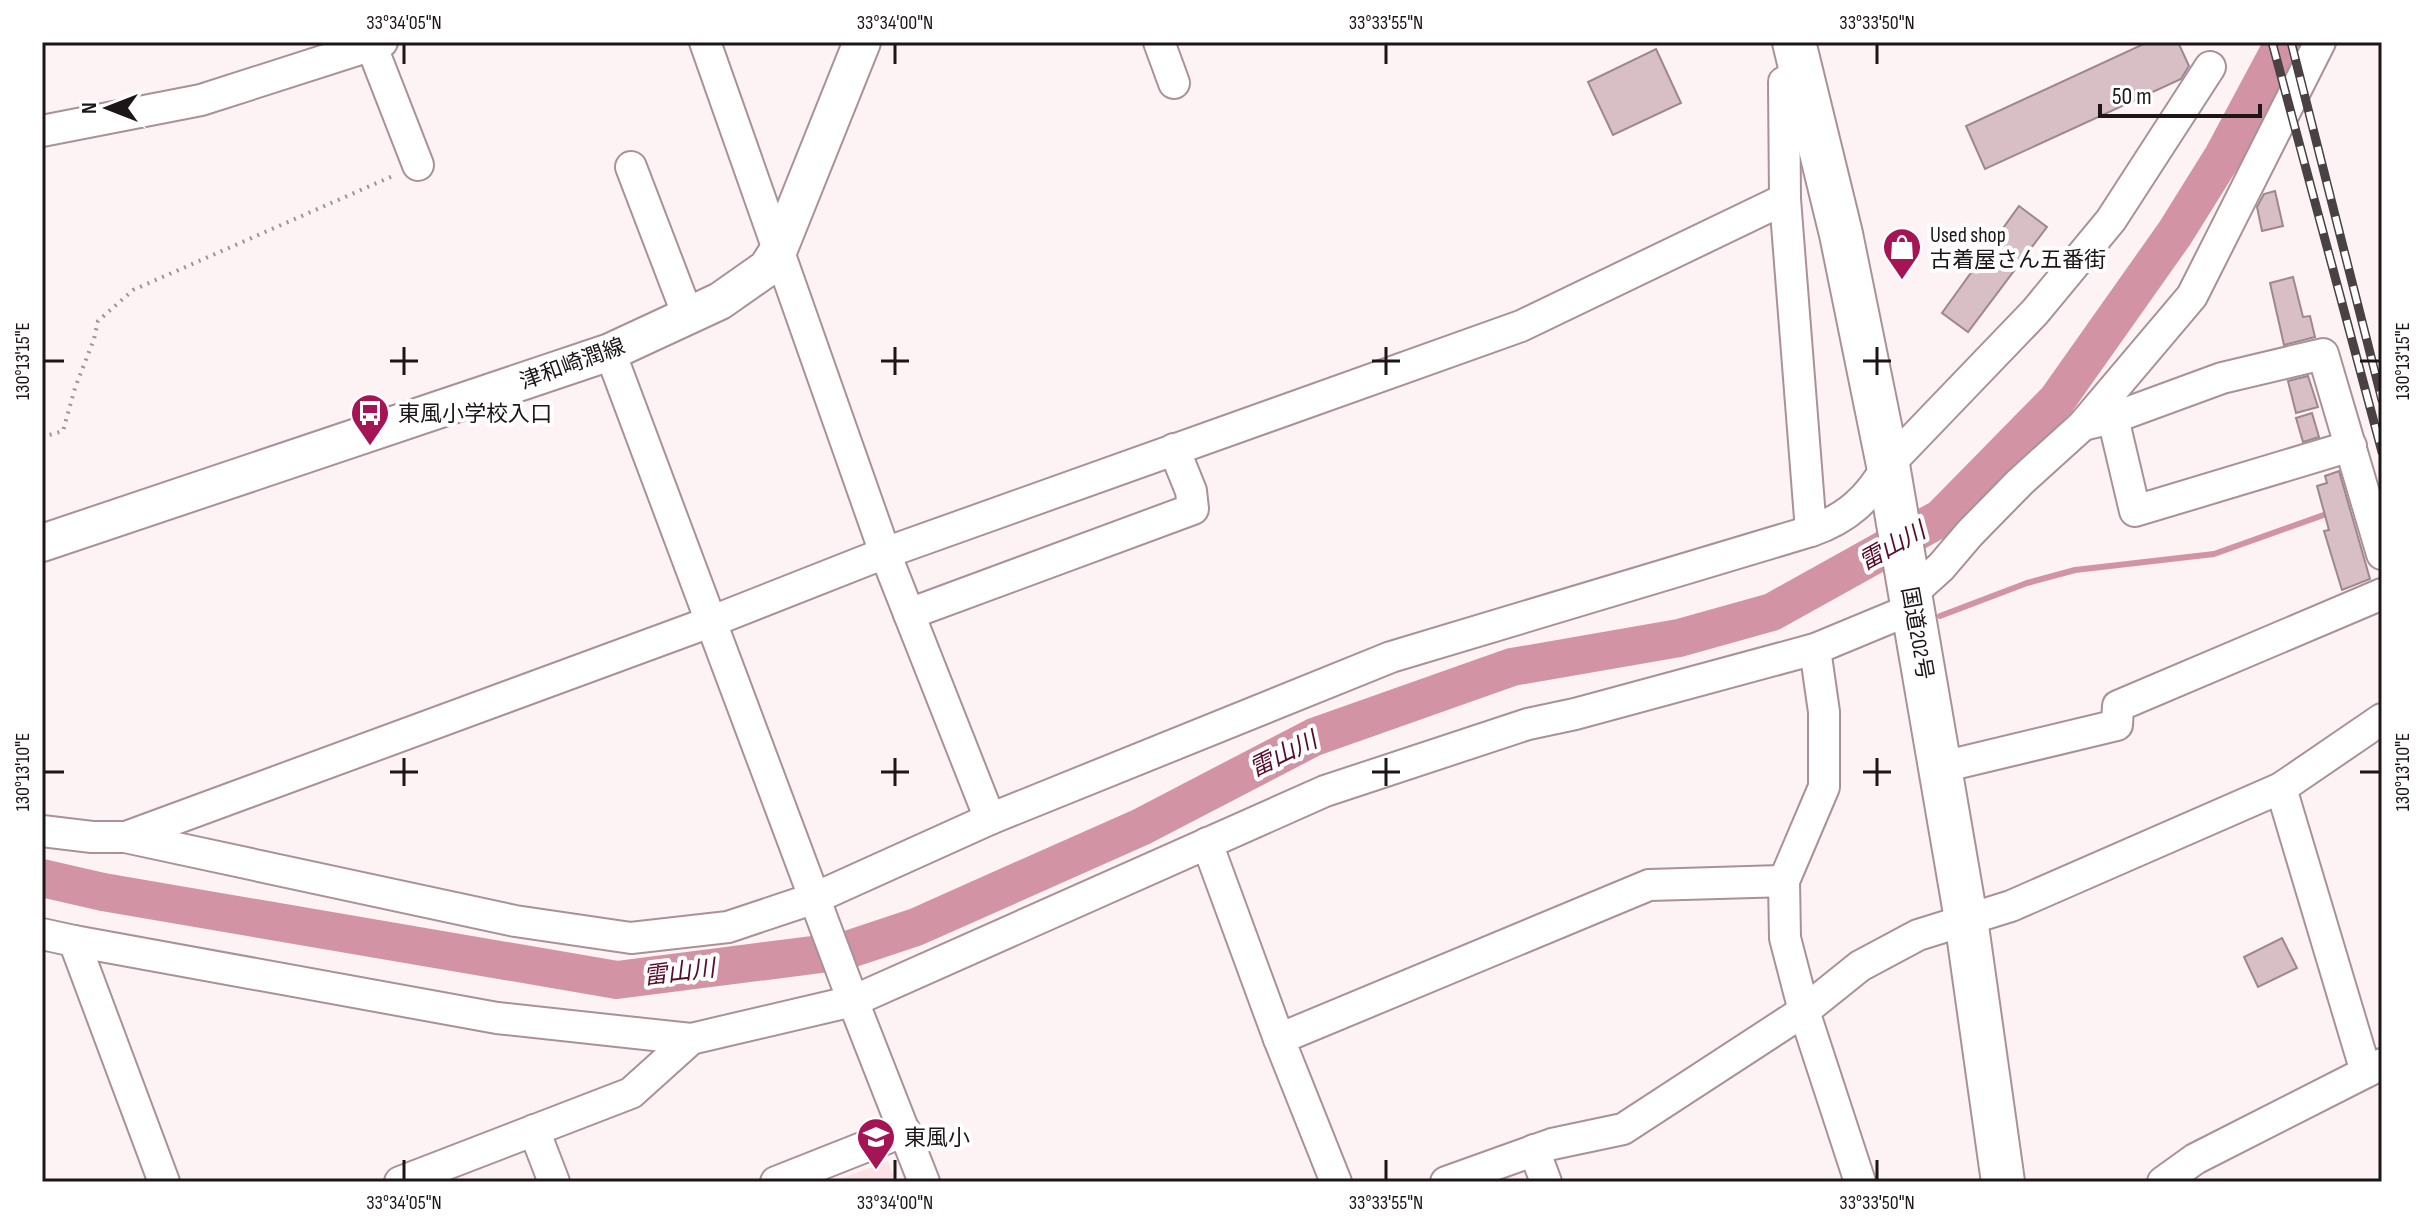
<svg xmlns="http://www.w3.org/2000/svg" width="2424" height="1224" font-family="'Sofia Sans Condensed','Noto Sans JP',sans-serif">
<style>
.built{fill:#fce1e7}
.lines{fill:none;stroke-linecap:round;stroke-linejoin:round}
.stream{stroke:#d294a4;stroke-width:6}
.river{stroke:#d294a4;stroke-width:38}
.building{fill:#d8bfc5;stroke:#9e878d;stroke-width:2}
.minor-casing{stroke:#a99197;stroke-width:34}
.major-casing{stroke:#a99197;stroke-width:40}
.highway-casing{stroke:#a99197;stroke-width:46}
.path{stroke:#9d9496;stroke-width:4;stroke-dasharray:2 6;stroke-linecap:butt}
.minor{stroke:#fff;stroke-width:30}
.major{stroke:#fff;stroke-width:36}
.highway{stroke:#fff;stroke-width:42}
.rail-casing{stroke:#494143;stroke-width:9}
.rail{stroke:#fff;stroke-width:6;stroke-dasharray:18;stroke-linecap:butt}
.ticks{fill:none;stroke:#1d1517;stroke-width:3}
.labels{text-anchor:middle;stroke-width:8;stroke-linejoin:round;paint-order:stroke}
.poi-label{font-size:22px;fill:#1d1517;stroke:#fff;text-anchor:start}
.street-label{font-size:22px;fill:#1d1517;stroke:#fff}
.water-label{font-size:24px;font-style:italic;fill:#560c2a;stroke:#fff}
.neatline{fill:none;stroke:#1d1517;stroke-width:3}
.ticks-label{font-size:20px;text-anchor:middle;fill:#1d1517}
</style>
<rect width="100%" height="100%" fill="#fdf3f5"/>
<!-- built -->
<path class="built" d="M888,1161l8,21h-64z"/>
<g class="lines">
<!-- stream -->
<path class="stream" d="M1940,616l87,-33 48,-13 139,-16 118,-42"/>
<!-- river -->
<path class="river" d="M42,878l61,14 514,88 227,-29 72,-24 225,-100 173,-90 198,-70 167,-29 93,-26 169,-94 116,-118 118,-167 48,-77 61,-114"/>
</g>
<!-- building -->
<g class="building">
<path d="M2148,42h30l11,24 -8,13 -196,90 -19,-43z"/>
<path d="M1656,49l25,54 -68,32 -25,-53z"/>
<path d="M2275,191l8,35 -21,5 -5,-24 7,-13z"/>
<path d="M2019,206l28,21 -79,105 -26,-19z"/>
<path d="M2293,277l10,40 7,-1 5,21 -31,8 -14,-62z"/>
<path d="M2308,376l10,31 -22,6 -8,-32z"/>
<path d="M2312,413l7,24 -16,5 -7,-24z"/>
<path d="M2339,471l31,108 -28,11 -18,-59 5,-1 -12,-44 10,-3 -2,-7z"/>
<path d="M2282,938l15,30 -39,19 -14,-30z"/>
</g>
<g class="lines">
<defs>
<g id="minor">
<path d="M705,42l180,511 105,266"/>
<path d="M1159,42l15,41"/>
<path d="M372,47l46,118"/>
<path d="M1803,73l-19,9 1,117 26,332c37,-13 57,-32 77,-66l147,-153 76,-92 99,-153"/>
<path d="M42,131l159,-31 181,-58"/>
<path d="M631,167l57,149"/>
<path d="M610,352l243,649 71,181"/>
<path d="M2113,418l22,93 216,-65"/>
<path d="M2083,425l30,-7 109,-40 101,-24 59,200"/>
<path d="M1911,594l30,-27 29,-34 50,-51 63,-57 109,-129 128,-254"/>
<path d="M909,614l284,-105 -2,-18 -17,-42"/>
<path d="M1815,649l9,63v75l-40,94 1,57 19,73 56,171"/>
<path d="M1942,767l175,-42 1,-19 264,-112"/>
<path d="M2281,788l85,284"/>
<path d="M42,831l50,6h33l390,84 116,17 97,-11 87,-29 175,-79 401,-162 420,-126"/>
<path d="M126,837l584,-215 175,-69 636,-227 264,-127"/>
<path d="M1207,843l72,196"/>
<path d="M42,934l32,7 90,241"/>
<path d="M74,941l423,77 194,21"/>
<path d="M534,1130l20,52"/>
<path d="M1534,1150l12,32"/>
<path d="M400,1182l231,-89 60,-54 162,-38 472,-210 203,-67 47,-10 240,-65 99,-41"/>
<path d="M776,1182l129,-51"/>
<path d="M1336,1182l-57,-143 370,-154 135,-4"/>
<path d="M1446,1182l106,-38 71,-15 181,-118 56,-45 58,-31 93,-29 270,-118 101,-69"/>
<path d="M2163,1182l32,-23 187,-95"/>
</g>
<path id="major" d="M42,543l568,-191 110,-51 47,-33 12,-19 83,-207"/>
<path id="highway" d="M1794,42l47,192 47,231 78,454 37,263"/>
</defs>
<!-- minor casing -->
<use href="#minor" class="minor-casing"/>
<!-- major casing -->
<use href="#major" class="major-casing"/>
<!-- highway casing -->
<use href="#highway" class="highway-casing"/>
<!-- path -->
<path class="path" d="M42,437l21,-6 12,-43 19,-49 4,-18 35,-31 262,-115"/>
<!-- minor -->
<use href="#minor" class="minor"/>
<!-- major -->
<use href="#major" class="major"/>
<!-- highway -->
<use href="#highway" class="highway"/>
<defs>
<g id="rail">
<path d="M2272,42l110,410"/>
<path d="M2291,42l91,358"/>
</g>
</defs>
<!-- rail casing -->
<use href="#rail" class="rail-casing"/>
<!-- rail -->
<use href="#rail" class="rail"/>
</g>
<!-- ticks -->
<path class="ticks" d="M404,44v20M895,44v20M1386,44v20M1877,44v20M404,347v28M895,347v28M1386,347v28M1877,347v28M44,361h20M390,361h28M881,361h28M1372,361h28M1863,361h28M2360,361h20M404,758v28M895,758v28M1386,758v28M1877,758v28M44,772h20M390,772h28M881,772h28M1372,772h28M1863,772h28M2360,772h20M404,1160v20M895,1160v20M1386,1160v20M1877,1160v20"/>
<!-- icons -->
<defs>
<symbol id="shop-pin" viewBox="-11 -11 22 30"><path d="M0 17L-7.5 6A9.5 9.5 0 1 1 7.5 6Z" fill="#a51454" stroke="#fff"/><path d="M-5-2.5h2.3a2.7 3.5 0 0 1 5.4 0H5L5.5 6h-11ZM-1.5-2.5h3a1.5 2.3 0 0 0-3 0Z" fill="#fff"/></symbol>
<symbol id="bus-pin" viewBox="-11 -11 22 30"><path d="M0 17L-7.5 6A9.5 9.5 0 1 1 7.5 6Z" fill="#a51454" stroke="#fff"/><path d="M-5-6H5V4H4V6H2V4H-2V6H-4V4H-5ZM-3.5-4V0h7V-4ZM-3.5 1.2v1.5H-2V1.2ZM2 1.2v1.5H3.5V1.2Z" fill="#fff"/></symbol>
<symbol id="school-pin" viewBox="-11 -11 22 30"><path d="M0 17L-7.5 6A9.5 9.5 0 1 1 7.5 6Z" fill="#a51454" stroke="#fff"/><path d="M0-5L7-2L0 1L-7-2ZM-4 1L0 2.5L4 1V4Q0 6-4 4Z" fill="#fff"/></symbol>
</defs>
<g fill-rule="evenodd">
<use href="#shop-pin" x="1880" y="225" width="44" height="60"/>
<use href="#bus-pin" x="348" y="391" width="44" height="60"/>
<use href="#school-pin" x="854" y="1115" width="44" height="60"/>
</g>
<g class="labels">
<!-- poi labels -->
<g class="poi-label">
<text x="1930" y="242">Used shop<tspan x="1930" dy="25">古着屋さん五番街</tspan></text>
<text x="398" y="421">東風小学校入口</text>
<text x="904" y="1145">東風小</text>
</g>
<!-- street labels -->
<g class="street-label">
<text transform="translate(572 363) rotate(-20)" y="8">津和崎潤線</text>
<text transform="translate(1918 633) rotate(80)" y="8">国道202号</text>
</g>
<!-- water labels -->
<g class="water-label">
<text transform="translate(1892 546) rotate(-29)" y="8">雷山川</text>
<text transform="translate(1283 754) rotate(-26)" y="8">雷山川</text>
<text transform="translate(679 972) rotate(-7)" y="8">雷山川</text>
</g>
</g>
<!-- border -->
<rect width="2424" height="1224" fill="none" stroke="#ffffff" stroke-width="88"/>
<!-- north arrow -->
<g transform="translate(108 108) rotate(270)" stroke="#ffffff" stroke-width="6" paint-order="stroke">
<path d="M0-6L14 30L0 20L-14 30Z" fill="#1d1517"/>
<text y="-12" font-size="22" font-weight="bold" text-anchor="middle" fill="#1d1517">N</text>
</g>
<!-- scale -->
<path d="M2100 104v12h160v-12" fill="none" stroke="#1d1517" stroke-width="4"/>
<text x="2112" y="104" font-size="24" fill="#1d1517" stroke="#ffffff" stroke-width="6" paint-order="stroke">50 m</text>
<rect x="44" y="44" width="2336" height="1136" class="neatline"/>
<g class="ticks-label">
<text x="404" y="29">33°34'05"N</text>
<text x="895" y="29">33°34'00"N</text>
<text x="1386" y="29">33°33'55"N</text>
<text x="1877" y="29">33°33'50"N</text>
<text transform="translate(2402 361) rotate(-90)" y="7">130°13'15"E</text>
<text transform="translate(22 361) rotate(-90)" y="7">130°13'15"E</text>
<text transform="translate(2402 772) rotate(-90)" y="7">130°13'10"E</text>
<text transform="translate(22 772) rotate(-90)" y="7">130°13'10"E</text>
<text x="404" y="1209">33°34'05"N</text>
<text x="895" y="1209">33°34'00"N</text>
<text x="1386" y="1209">33°33'55"N</text>
<text x="1877" y="1209">33°33'50"N</text>
</g>
</svg>
